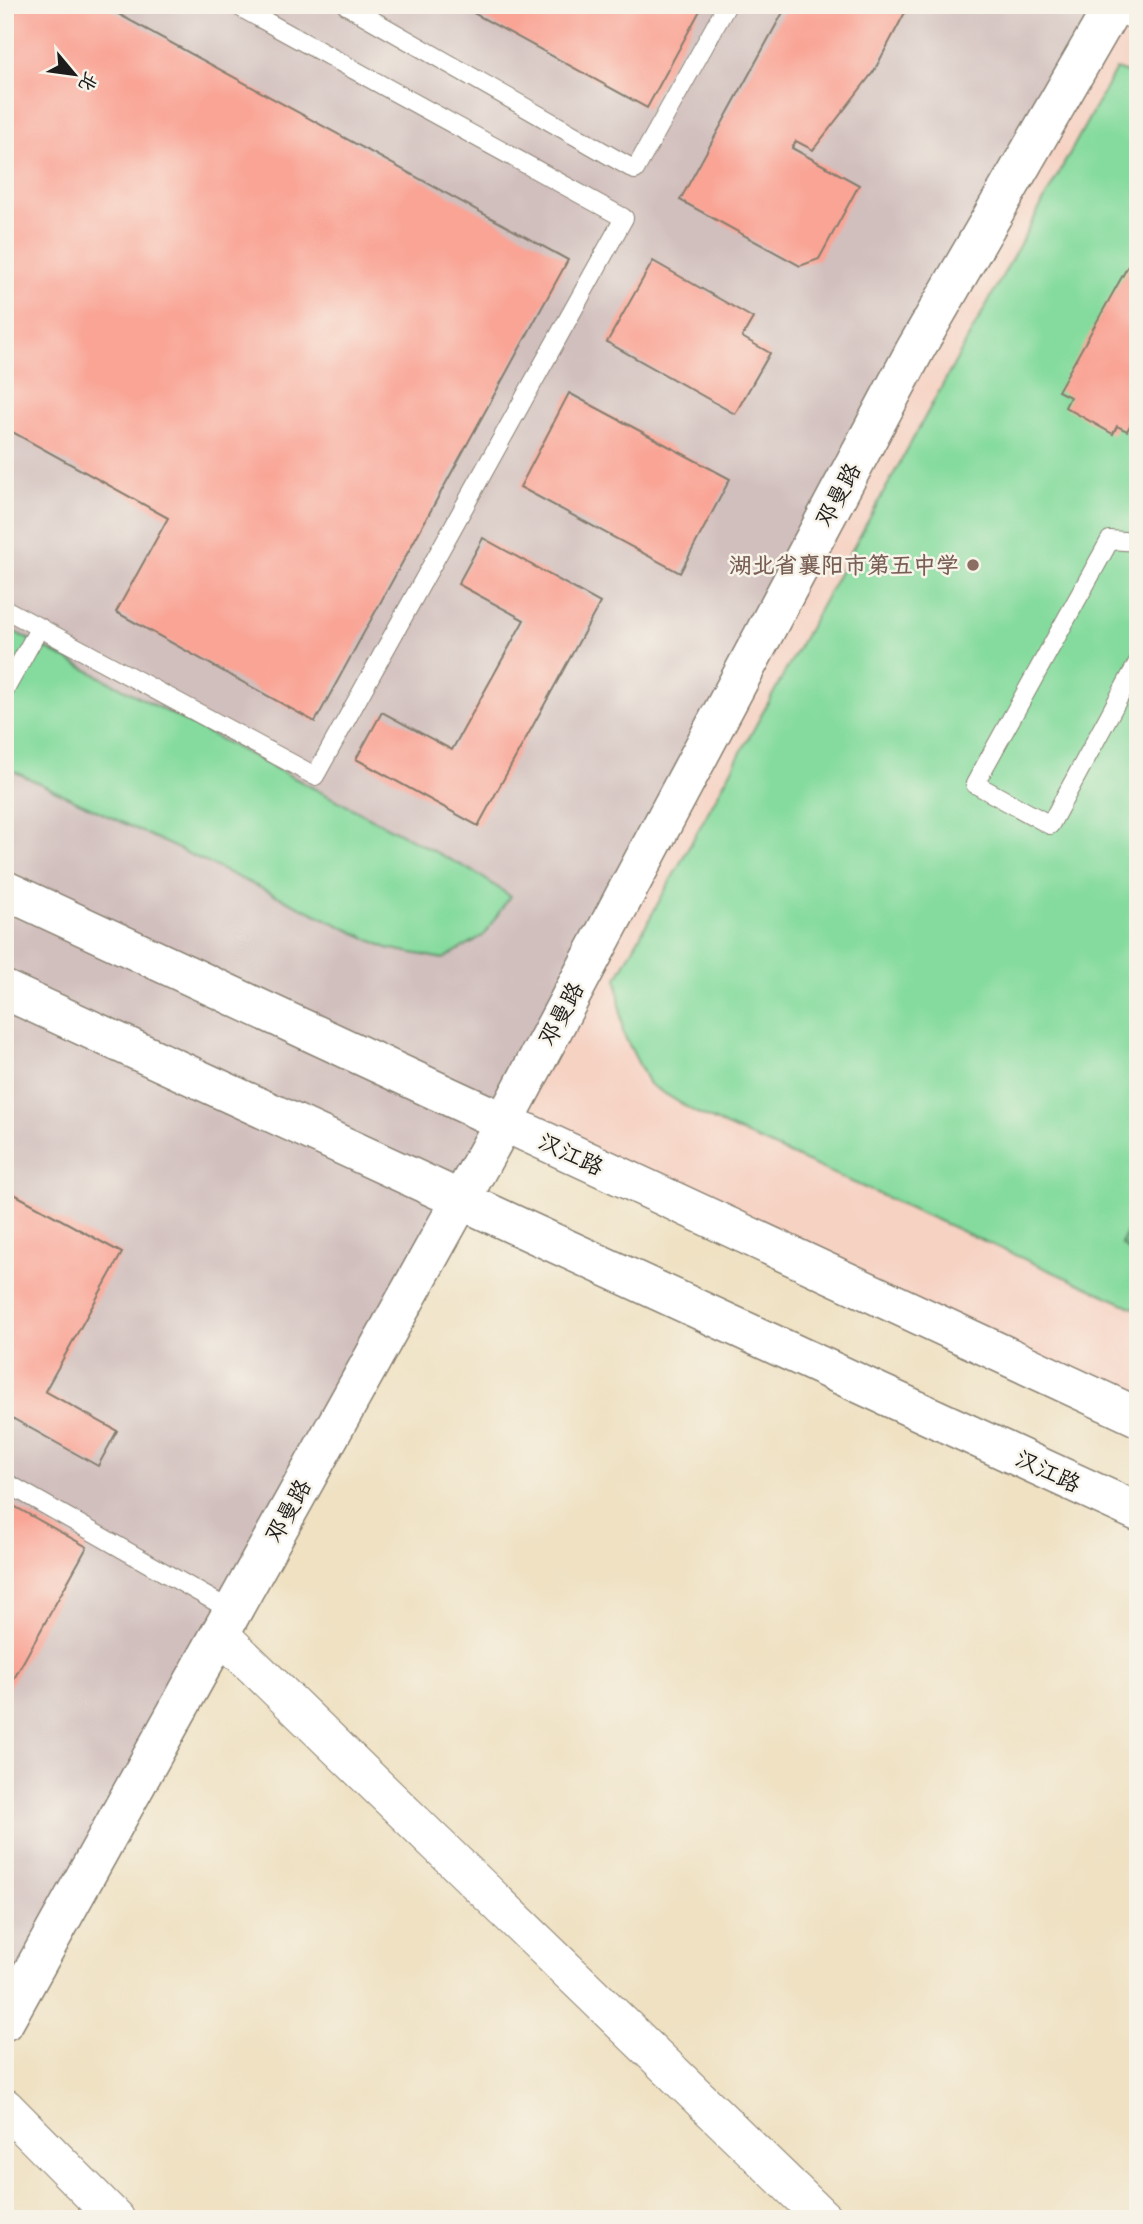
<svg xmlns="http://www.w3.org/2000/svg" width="1143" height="2224" font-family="'Indie Flower','LXGW WenKai TC',sans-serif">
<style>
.built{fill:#f6d2c3}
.industrial{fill:#d1bfbd}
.green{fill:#85db9e;stroke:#507c5d;stroke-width:2}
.forest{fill:#6cbb85;stroke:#446c50;stroke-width:2}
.building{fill:#f9a495}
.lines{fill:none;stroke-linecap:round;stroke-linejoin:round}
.service-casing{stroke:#867e6f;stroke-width:20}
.minor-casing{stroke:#867e6f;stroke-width:39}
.tertiary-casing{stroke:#867e6f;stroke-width:41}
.secondary-casing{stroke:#867e6f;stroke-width:41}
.service{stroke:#fff;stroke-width:18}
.minor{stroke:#fff;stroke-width:37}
.tertiary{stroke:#fff;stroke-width:38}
.secondary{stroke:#fff;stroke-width:38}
.education-dot{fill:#8d6e63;stroke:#f7f3e8;stroke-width:2.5}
.labels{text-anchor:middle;stroke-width:5;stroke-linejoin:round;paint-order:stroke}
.street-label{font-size:23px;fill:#1c1c1c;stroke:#f7f3e8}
.education-label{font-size:23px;font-weight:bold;fill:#785e54;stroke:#f7f3e8;text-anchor:end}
</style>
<rect width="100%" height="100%" fill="#f7f3e8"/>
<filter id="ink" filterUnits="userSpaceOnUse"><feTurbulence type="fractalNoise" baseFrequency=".0143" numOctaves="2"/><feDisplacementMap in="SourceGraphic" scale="14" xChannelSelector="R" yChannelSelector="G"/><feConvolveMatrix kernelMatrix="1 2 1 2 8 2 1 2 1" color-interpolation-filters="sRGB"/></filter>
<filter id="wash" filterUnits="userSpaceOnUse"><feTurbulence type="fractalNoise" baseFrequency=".00686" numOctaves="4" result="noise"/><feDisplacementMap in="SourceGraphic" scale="28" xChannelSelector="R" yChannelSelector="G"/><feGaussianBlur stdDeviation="1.57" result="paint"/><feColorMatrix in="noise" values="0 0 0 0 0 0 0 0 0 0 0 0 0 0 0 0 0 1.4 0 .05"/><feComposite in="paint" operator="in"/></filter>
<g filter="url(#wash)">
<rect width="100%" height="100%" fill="#efe1c2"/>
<!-- built -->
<path class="built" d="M1114,5h24v1411l-634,-294z"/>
<!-- industrial -->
<path class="industrial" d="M5,5h1121l-1121,2016z"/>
<!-- green -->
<g class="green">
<path d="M1116,69l22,8v1233l-443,-198 -46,-28 -26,-51 -6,-55z"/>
<path d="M5,627l471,246 34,23 -26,39 -41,24 -56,-11 -382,-181z"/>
</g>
<!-- forest -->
<path class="forest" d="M1138,1208v51l-17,-15z"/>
<g id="blocks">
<!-- building -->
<g class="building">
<path d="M5,5h97l466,255 -253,462 -199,-110 52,-94 -163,-90z"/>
<path d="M459,5h244l-56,103z"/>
<path d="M787,5h122l-35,66 -61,79 -17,-9 -4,7 67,37 -40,74 -19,7 -120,-66z"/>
<path d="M1138,248v163l-11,20 -10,-5 -4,8 -48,-27 5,-10 -12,-6z"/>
<path d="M653,261l100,57 -11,19 28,16 -35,61 -128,-72z"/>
<path d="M569,393l161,86 -50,94 -160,-86z"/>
<path d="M483,538l117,65 -122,223 -122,-67 26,-47 70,38 72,-130 -66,-36z"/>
<path d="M5,1189l117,64 -77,138 72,40 -19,35 -93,-52z"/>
<path d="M5,1501l82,46 -82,148z"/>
</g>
</g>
</g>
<g filter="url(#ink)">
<use href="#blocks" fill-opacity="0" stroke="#867e6f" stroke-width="2"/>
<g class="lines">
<defs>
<g id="service">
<path d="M346,5l289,165 92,-165"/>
<path d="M1112,9l26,14"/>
<path d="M1138,542l-28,-2 -135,244 75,41 88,-163"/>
<path d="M5,609l310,167 309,-558 -388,-213"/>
<path d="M5,690l35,-63"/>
<path d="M5,1482l227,129"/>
</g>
<g id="minor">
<path d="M220,1634l604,585"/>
<path d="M5,2107l111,112"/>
</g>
<path id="tertiary" d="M5,2021l499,-899 411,-772 199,-345"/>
<g id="secondary">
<path d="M5,890l1133,527"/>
<path d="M5,990l1133,522"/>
</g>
</defs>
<!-- service casing -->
<use href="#service" class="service-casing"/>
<!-- minor casing -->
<use href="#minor" class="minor-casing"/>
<!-- tertiary casing -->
<use href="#tertiary" class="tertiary-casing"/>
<!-- secondary casing -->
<use href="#secondary" class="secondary-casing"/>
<!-- service -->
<use href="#service" class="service"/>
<!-- minor -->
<use href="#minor" class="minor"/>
<!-- tertiary -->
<use href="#tertiary" class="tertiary"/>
<!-- secondary -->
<use href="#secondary" class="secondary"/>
</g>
</g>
<!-- markers -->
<circle class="education-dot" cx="973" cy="565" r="7"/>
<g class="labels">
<!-- street labels -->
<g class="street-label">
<text transform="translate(838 495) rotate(-62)" y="8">邓曼路</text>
<text transform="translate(561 1014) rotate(-62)" y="8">邓曼路</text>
<text transform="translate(571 1154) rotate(25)" y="8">汉江路</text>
<text transform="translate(1048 1471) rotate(25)" y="8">汉江路</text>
<text transform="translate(288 1511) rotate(-61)" y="8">邓曼路</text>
</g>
<!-- education labels -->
<g class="education-label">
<text x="959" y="573">湖北省襄阳市第五中学</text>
</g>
</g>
<!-- margin -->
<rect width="1143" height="2224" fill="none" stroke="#f7f3e8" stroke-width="28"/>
<!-- north arrow -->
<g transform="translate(74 74) rotate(119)" stroke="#f7f3e8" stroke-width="5" paint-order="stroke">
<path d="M0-5L12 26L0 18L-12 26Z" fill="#1c1c1c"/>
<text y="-10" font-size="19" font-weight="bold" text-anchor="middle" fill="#1c1c1c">北</text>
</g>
</svg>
